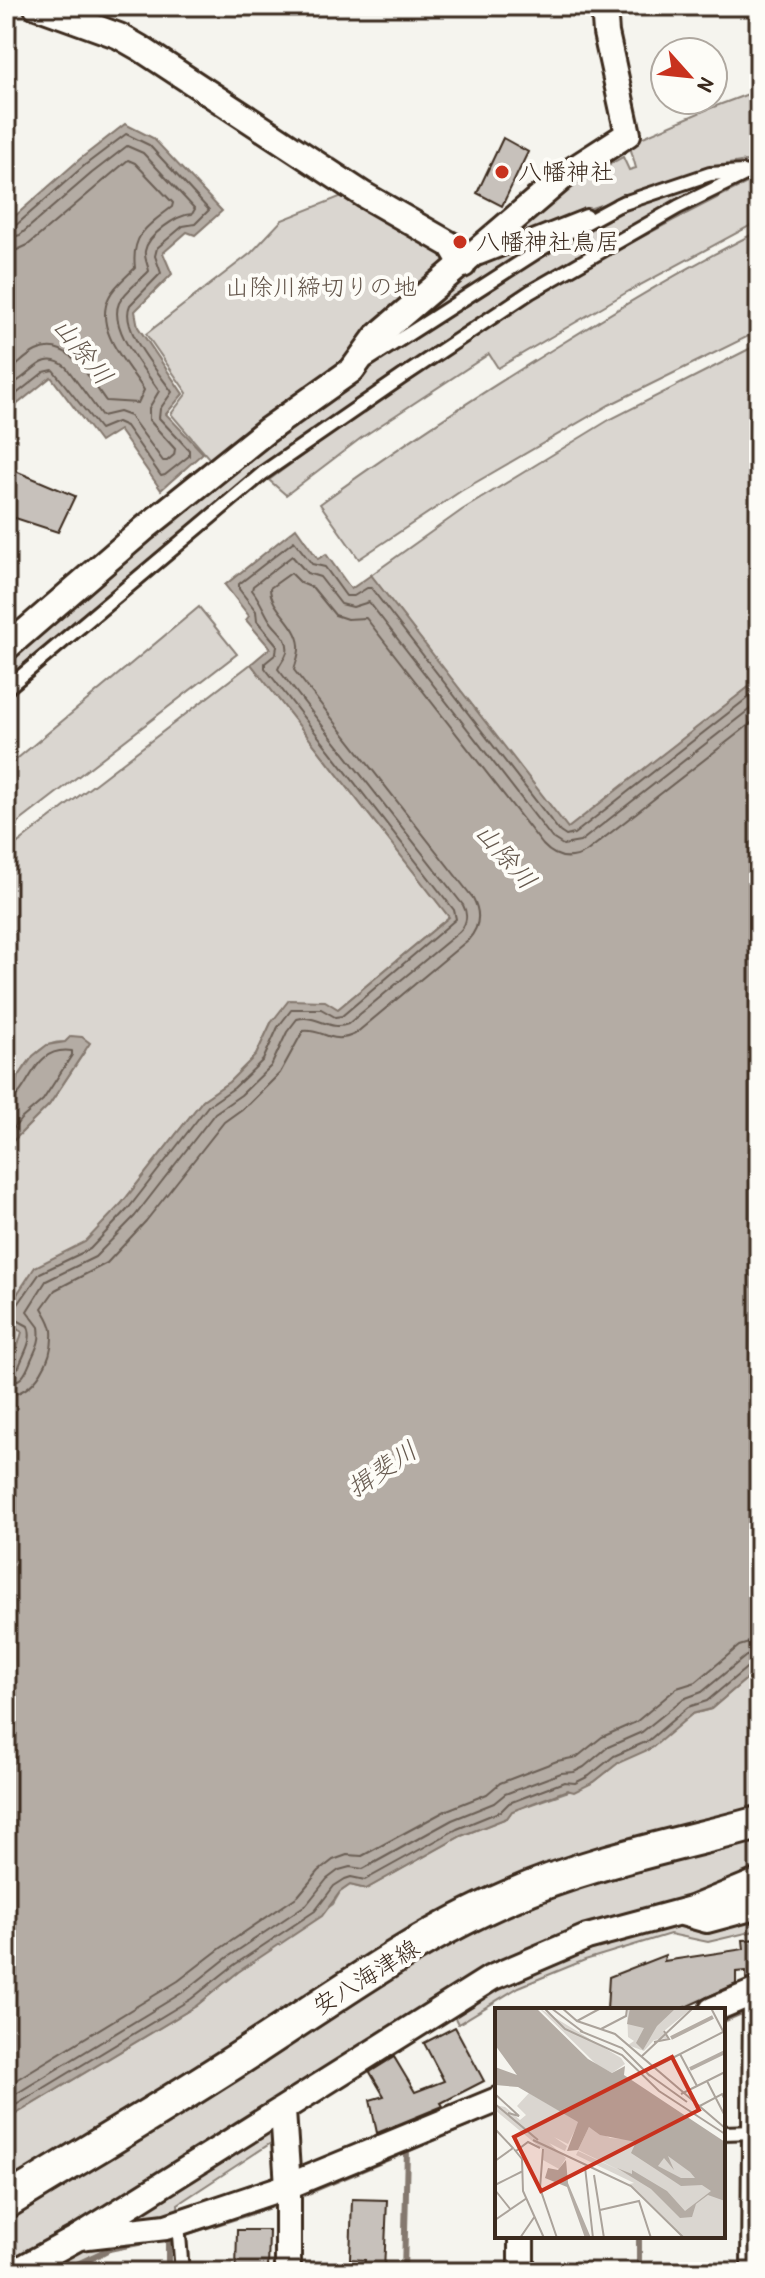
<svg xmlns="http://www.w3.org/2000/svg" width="765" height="2278" font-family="'Patrick Hand','Klee One',sans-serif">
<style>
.green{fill:#dad6d0;stroke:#8a8077;stroke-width:2}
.water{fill:#b4aca4;stroke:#84786e;stroke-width:2}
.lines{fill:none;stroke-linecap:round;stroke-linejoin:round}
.shore{stroke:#6b5e54;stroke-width:2}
.stream{stroke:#84786e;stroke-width:6}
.building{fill:#c7c1bb;stroke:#3b2a1e;stroke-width:2}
.lane-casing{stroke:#3b2a1e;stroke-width:18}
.street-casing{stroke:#3b2a1e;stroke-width:30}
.secondary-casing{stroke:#3b2a1e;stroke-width:38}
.lane{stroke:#fdfcf7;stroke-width:12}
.street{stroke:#fdfcf7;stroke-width:24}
.secondary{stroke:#fdfcf7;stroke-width:32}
.poi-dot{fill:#c8321e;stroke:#fdfcf7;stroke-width:3}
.labels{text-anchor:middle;stroke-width:8;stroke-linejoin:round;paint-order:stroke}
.poi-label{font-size:24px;fill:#3b2a1e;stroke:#fdfcf7;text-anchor:start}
.park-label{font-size:24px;fill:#63554a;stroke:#fdfcf7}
.street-label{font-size:24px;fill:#3b2a1e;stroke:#fdfcf7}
.water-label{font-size:26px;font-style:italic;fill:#65584d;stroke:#fdfcf7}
.inset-river{fill:none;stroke:#b4aca4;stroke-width:4}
.inset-road{fill:none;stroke:#aba39b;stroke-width:2}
.view{fill:#c8321e;fill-opacity:0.15;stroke:#c8321e;stroke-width:4}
.inset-edge{fill:none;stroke:#3b2a1e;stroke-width:4}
</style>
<rect width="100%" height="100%" fill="#f5f4ee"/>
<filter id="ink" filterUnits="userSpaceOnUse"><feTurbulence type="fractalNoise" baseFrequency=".0125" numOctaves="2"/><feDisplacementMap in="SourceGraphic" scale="16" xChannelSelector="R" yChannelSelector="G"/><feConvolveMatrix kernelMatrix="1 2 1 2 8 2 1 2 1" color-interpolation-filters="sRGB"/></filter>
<g filter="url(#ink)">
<!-- green -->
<g class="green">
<path d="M759,90v69l-43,7 -154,52 -66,28 80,-72 4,7 43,-24 6,13 7,-2 -7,-25 79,-34z"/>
<path d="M759,177v44l-130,70 -131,77 -9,-14 -128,84 -75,57 -17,-15c44,-32 88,-65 132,-97 113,-78 235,-146 358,-206z"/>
<path d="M715,178l3,3 -188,105 -131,85 -137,96 -256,214v-26l246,-205 143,-103 166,-105 60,-33z"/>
<path d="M342,196l110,59 -61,74 -178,134 -42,-49 16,-21 -41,-59 105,-81 31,-33z"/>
<path d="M759,231v100l-150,74 -148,86 -102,68 -39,-55c77,-57 157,-108 238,-158 66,-41 132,-81 201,-115z"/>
<path d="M557,234l-185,115 66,-56 64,-40z"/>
<path d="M759,344v335l-191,150 -197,-254 91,-65 147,-90z"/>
<path d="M199,607l38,47 -231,178v-64z"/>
<path d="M251,664l198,253 -111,92 -67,14 -15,32 -27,27 -26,18 -81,103 -116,211v-266l43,-43 36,-54c-5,-2 -12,-7 -18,-8 -29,-7 -50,35 -61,57v-248z"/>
<path d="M759,1668v143l-156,42 -597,337v-70l190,-114 42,-34 95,-68 7,-12 10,-7 16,4 95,-53 46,-18 5,-7 82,-29 24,-19 54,-33 20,-16 19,-5z"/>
<path d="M759,1834v39l-171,59 -582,338v-55l373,-235 150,-77z"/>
<path d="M759,1911v19l-51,12 -38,-8 -85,26 -66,27 -61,37 -7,-14 81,-44 143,-47z"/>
<path d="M272,2124l5,15 -99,65 1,12 -73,15z"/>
<path d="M158,2236l-49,11 -49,23 -2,-14 14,-8z"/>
</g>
<!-- water -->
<g class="water">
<path d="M125,124l28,14 69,73 -27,24 -8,-3 -24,21 9,21 -37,37 3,16 45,67 -17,20 37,39 -42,37 -42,-60 -19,12 -49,-65 -36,29 -9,-4v-178l74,-65z"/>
<path d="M296,528l22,31 8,-5 25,35 20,-14 197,253 191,-149v989l-48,41 -19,5 -40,34 -34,15 -24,19 -20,10 -7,-2 -55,21 -5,7 -46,18 -95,53 -16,-4 -10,7 -18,24 -84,56 -42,34 -190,114v-753l7,-4 9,-31c-10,-6 -16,-8 -16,-21l29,-44 50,-25 37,-39 81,-103 26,-18 27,-27 15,-32 18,-23 36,1 13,8 111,-92 -198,-253 19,-16 -24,-28 3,-4 -24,-31z"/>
<path d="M71,1036l11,1 8,6 -41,62 -43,43v-48l9,-18 18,-26 14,-11 18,-3z"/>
</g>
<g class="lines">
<!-- shore -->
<g class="shore">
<path d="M6,229l8,-2 71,-62 41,-31 23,11 60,65 -14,14 -12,2 -26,22 -2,8 6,17 -31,32c-11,24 28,66 42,87l-12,17 -1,9 30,32v6l-24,19 -4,1 -35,-50 -9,-4 -17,7 -47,-59 -9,2 -29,23h-9"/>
<path d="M6,239l14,-4 72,-62 35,-27 16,7 52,56 -3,5c-16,1 -44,21 -47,37 -1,7 3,14 4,20 -9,10 -24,20 -30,32 -11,26 27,68 40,88l-10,17v12l26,29 -1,6 -7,6h-4l-33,-45 -11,-4 -17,4 -36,-49c-26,-21 -37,16 -60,18"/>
<path d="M6,251l11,-1 11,-5 100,-85 7,3 38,40 -1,4c-25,19 -41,28 -37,61 -9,9 -21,18 -26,29 -16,33 19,68 35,93l-6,13 -32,-2c-16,-21 -37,-66 -70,-50 -11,5 -19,16 -30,22"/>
<path d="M6,1101c25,-3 23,-56 66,-50v4l-29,45 -22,19 -15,19"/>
<path d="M6,1373l13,-6c4,-13 15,-26 9,-41l-11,-6 -5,-7 28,-40 50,-24 38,-40 80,-103 26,-18 29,-28 15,-33 14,-18h29l14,8 7,-1 114,-97 -2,-9 -189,-242v-5l11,-9 1,-9 -20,-24 -1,-10 -17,-22v-5l55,-43 18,23 13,3 21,29h8l13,-8h4l189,244 6,4 8,-2 185,-145"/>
<path d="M6,1383c18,-1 20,-11 26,-25 5,-11 9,-18 7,-31l-12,-16 19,-30 49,-24 40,-41 80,-103 26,-18 30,-29 16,-34 10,-13c21,-5 32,13 51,5l111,-92c8,-8 9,-18 4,-27l-185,-236c2,-6 7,-10 9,-17 3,-15 -12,-22 -18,-33 -6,-10 -9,-19 -17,-29l1,-4 39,-30 15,17 13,4 21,27 12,3 16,-5 183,236 11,7 17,-3 179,-140"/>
<path d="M6,1395c30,-1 48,-37 46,-65 -1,-8 -6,-15 -10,-22l13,-18 52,-27 39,-42 78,-99 25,-18 31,-31 23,-42c20,-3 28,15 52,3l113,-94c12,-13 13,-27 5,-42l-179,-228c2,-8 6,-16 5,-25 -2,-22 -29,-36 -29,-57l21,-15 10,10 12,5 22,27 12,4 19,-1 177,227c13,14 27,16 43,7l173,-135"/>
<path d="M6,2086l172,-105 43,-33 77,-52 21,-25 14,-11 14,-5 15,1 85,-46 40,-16 13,-11 57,-22 20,-4 25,-20 34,-15 41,-34 19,-6 43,-36 20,-6"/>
<path d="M6,2100l179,-109 43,-34 79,-53 20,-25 12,-9 11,-3 13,2 89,-49 42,-17 11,-9 56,-21 13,-1 10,-5 24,-20 34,-15 41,-33 19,-7 44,-36 13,-3"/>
<path d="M6,2111l185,-112 43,-34 81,-54 19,-25 11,-7 6,-2 14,3 92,-51 44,-18 8,-8 55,-21 11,1 14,-7 25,-20 34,-15 40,-34 19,-6 44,-37 8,-1"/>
</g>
<!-- stream -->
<g class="stream">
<path d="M723,2020l21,-9"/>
<path d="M296,2197l183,-77"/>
<path d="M186,2233l94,-30"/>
<path d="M639,2236v36"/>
<path d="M66,2272l43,-23 49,-10"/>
<path d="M168,2272v-35"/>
<path d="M404,2272l3,-122"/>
</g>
</g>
<!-- building -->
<g class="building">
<path d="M503,138l25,14 -26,54 -25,-13z"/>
<path d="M6,467l69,29 -17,36 -52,-17z"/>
<path d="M759,1939v36l-13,4v-8l-10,1v12l-57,26h-72l2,-33 56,-22 -1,6 80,-12 -1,-9z"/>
<path d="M455,2027l29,54 -43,22 2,3 -66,27 -7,-33 14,-4 -14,-24 24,-15 21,35 29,-11 -20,-38z"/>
<path d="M352,2199l35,1 -3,72h-19v-12l-15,-1z"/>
<path d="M237,2230h32l-1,42h-32z"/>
</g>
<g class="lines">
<defs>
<g id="lane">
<path d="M618,205l92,-31 33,-2"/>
<path d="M480,258l106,-42"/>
<path d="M368,360l195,-125 61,-33"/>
<path d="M6,689l257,-216 139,-96 128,-85 148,-85 81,-40"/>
<path d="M723,2133l32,-1"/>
<path d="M178,2223l4,49"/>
</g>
<g id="street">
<path d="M36,6l83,30 21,12 224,147 87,50 12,20"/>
<path d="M6,648l139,-120 121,-97 86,-61 24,-33 193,-165 59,-38 -22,-101 -2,-27"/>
<path d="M682,1913l25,7 52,-14"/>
<path d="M712,2010l47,-20"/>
<path d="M283,2111l5,75v86"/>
<path d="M79,2237l412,-259 96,-41 104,-28 68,-28"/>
<path d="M15,2272l64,-35 87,-10 122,-41 209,-86"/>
<path d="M521,2272v-36"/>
<path d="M754,2272l2,-280"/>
</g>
<path id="secondary" d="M6,2202c83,-51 167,-100 248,-153 83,-54 164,-113 255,-152 79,-35 167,-52 250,-74"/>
</defs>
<!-- lane casing -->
<use href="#lane" class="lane-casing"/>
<!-- street casing -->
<use href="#street" class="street-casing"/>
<!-- secondary casing -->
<use href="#secondary" class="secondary-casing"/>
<!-- lane -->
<use href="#lane" class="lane"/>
<!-- street -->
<use href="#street" class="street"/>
<!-- secondary -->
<use href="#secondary" class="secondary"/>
</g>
</g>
<!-- markers -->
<g class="poi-dot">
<circle cx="502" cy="172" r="8"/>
<circle cx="460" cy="242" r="8"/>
</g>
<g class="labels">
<!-- poi labels -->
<g class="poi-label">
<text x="518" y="180">八幡神社</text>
<text x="476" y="250">八幡神社鳥居</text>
</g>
<!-- park labels -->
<g class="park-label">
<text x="321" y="295">山除川締切りの地</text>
</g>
<!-- street labels -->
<g class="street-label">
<text transform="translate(366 1977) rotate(-32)" y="8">安八海津線</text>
</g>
<!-- water labels -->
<g class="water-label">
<text transform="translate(83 351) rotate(51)" y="9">山除川</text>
<text transform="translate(506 856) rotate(49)" y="9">山除川</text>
<text transform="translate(382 1469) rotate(-34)" y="9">揖斐川</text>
</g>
</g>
<!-- overview -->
<g transform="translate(495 2008)">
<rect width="230" height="230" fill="#f5f4ee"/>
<path d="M44,0l82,50 4,6 -13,9 -15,-8zM132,0h65l-28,23 4,7 -14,2 -10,11 -16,-6 6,-4 -6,-4zM34,85l50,29 -11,22 -14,-7 13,9 -2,5 -16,-8 17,15 -7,11 -16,-9v-10l-48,-40v-5l10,2 15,13 6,-5 -9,-9zM94,119l21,11 29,2 29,14 57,45v39h-40l-56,-54 5,-1 -58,-28 2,-4 45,21 -45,-22z" fill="#dad6d0"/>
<path d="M0,0h41l52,51 24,14 13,-7 -1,9 101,67v59l-17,-6 -12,9 -4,13 -12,1 -29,-29 -34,-21 15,6v-4l35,21 18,20 26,-20 -9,-6 -21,1 -27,-18 -23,-15 5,-11 -36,-7 -11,-8 -11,23 -11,1 11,-29 -60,-35 -23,-2v-18l22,8 -22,-30zM173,148l22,16 5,6h-14l-23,-12 6,-8 10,12zM135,0h46l-19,18 -14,24 -7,-7 8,-15 -17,-4zM71,152l2,23 23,55h-6l-18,-51 -22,-9 3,-10 10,2z" fill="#b4aca4" fill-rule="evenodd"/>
<path class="inset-river" d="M176,30l42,-21M195,61l35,-17"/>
<path class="inset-road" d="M49,0l21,21 57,26 37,36 66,43M56,0l32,24M67,0l15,13 38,13 110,94M216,0l13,25M82,13l24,-13M106,21l25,-13 1,-8M85,23l42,17 28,28M159,34l15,-3 -5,-8M185,46l17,32M146,49l52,-49M158,60l72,-37M153,66l39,28M212,73l18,35M0,86l24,22 -11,-3M186,86l44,-22M0,96l43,36M201,100l26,-14 2,4M0,121l18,19 -18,13M38,132l98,46 53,52M19,141l8,10 1,32 21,47M48,141l-3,39 17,50M21,143l12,-9 12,6M90,159l8,71M99,167l10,63M0,177l28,-14M0,182l16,20M105,202l39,-9 12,37M0,212l32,-22M25,230l15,-22"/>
<path class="view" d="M177,49l27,53 -158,81 -27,-54z"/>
<rect width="230" height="230" class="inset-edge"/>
</g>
<!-- margin -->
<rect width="765" height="2278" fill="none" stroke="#fdfcf7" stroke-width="32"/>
<rect x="16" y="16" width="733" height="2246" fill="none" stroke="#3b2a1e" stroke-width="3" filter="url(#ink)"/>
<!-- north arrow -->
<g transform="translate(689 76) rotate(117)"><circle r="38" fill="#fdfcf7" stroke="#afa8a0" stroke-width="2"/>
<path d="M0-6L14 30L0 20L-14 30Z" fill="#c8321e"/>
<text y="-12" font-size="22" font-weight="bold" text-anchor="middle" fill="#3b2a1e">N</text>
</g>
</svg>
